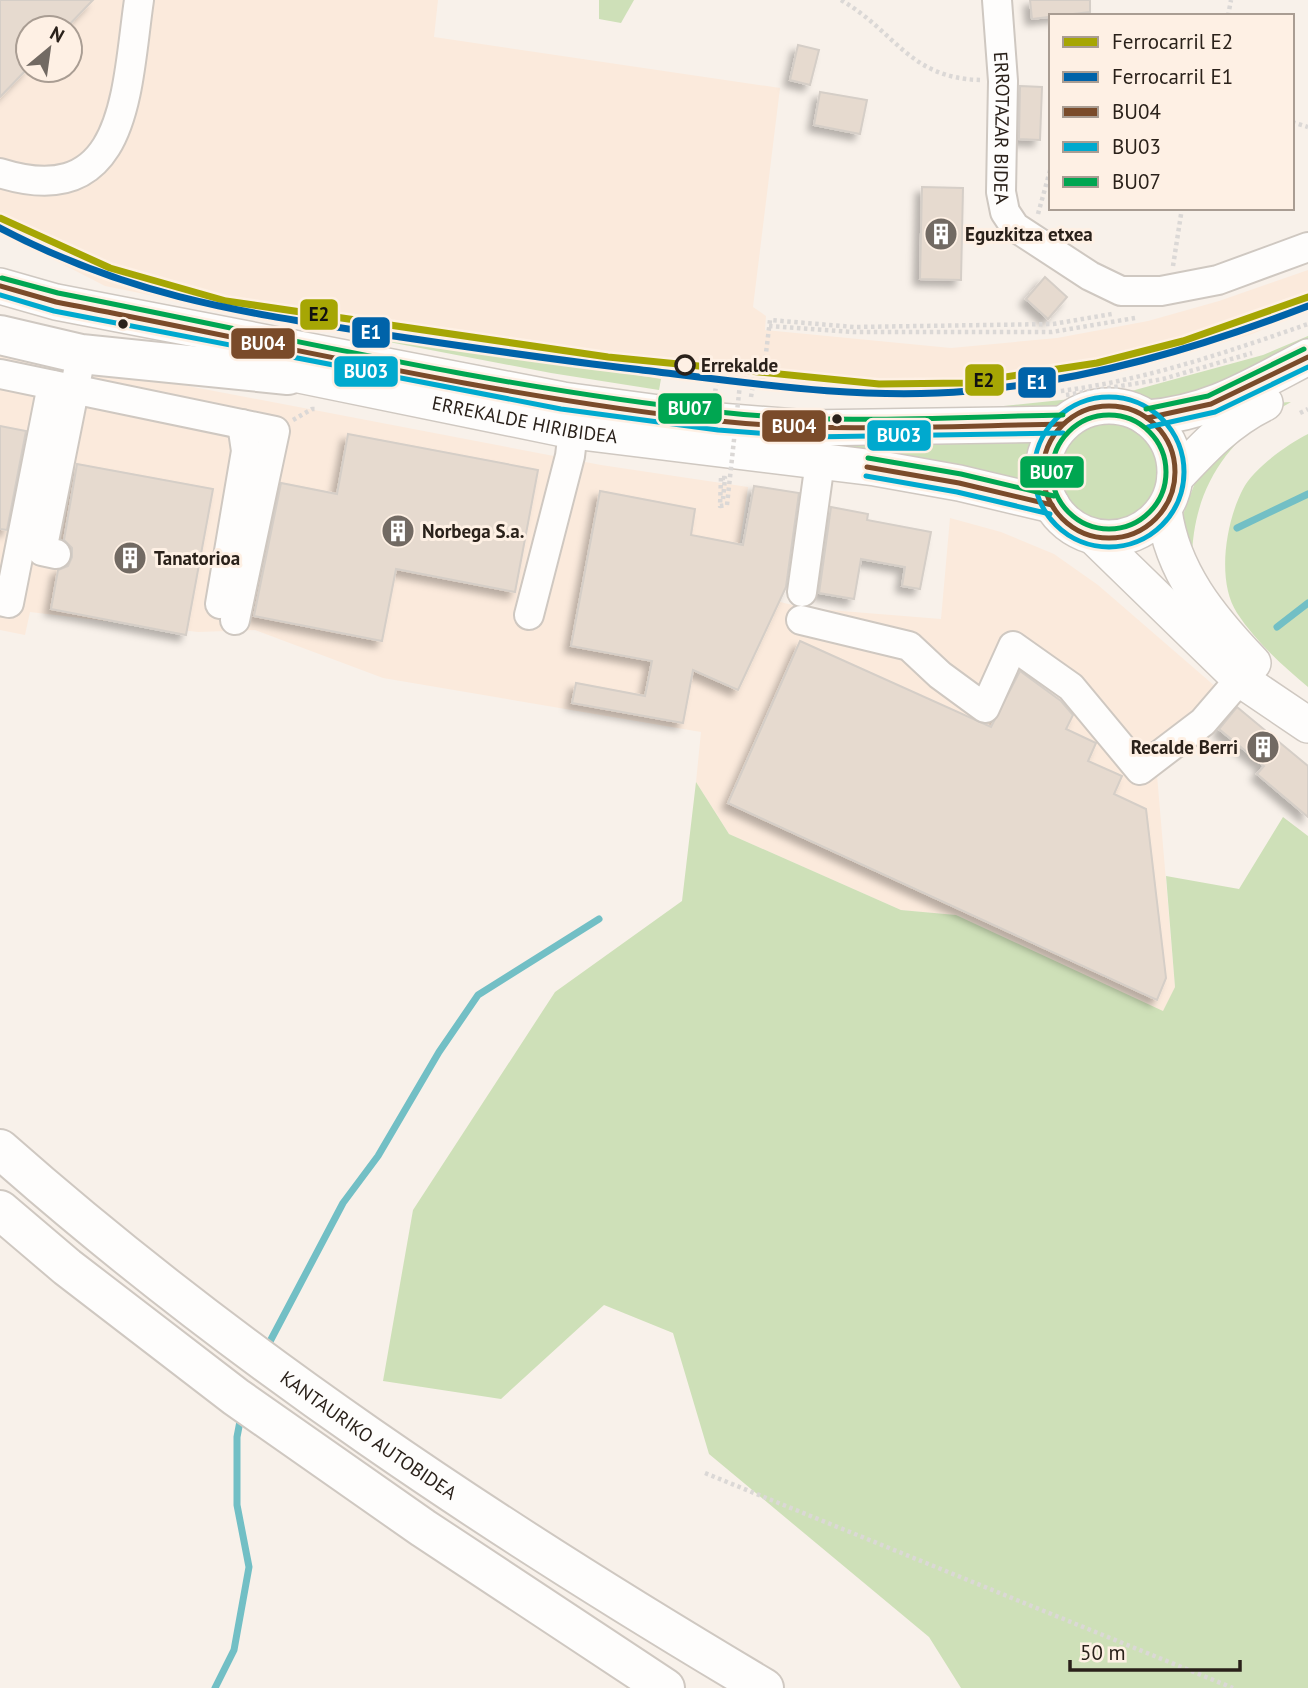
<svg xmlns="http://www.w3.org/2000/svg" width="1308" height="1688" font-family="'PT Sans',sans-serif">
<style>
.built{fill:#fbeadc;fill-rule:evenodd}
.green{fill:#cee0b8}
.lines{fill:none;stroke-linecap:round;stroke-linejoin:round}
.stream{stroke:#72bfc5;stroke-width:7}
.building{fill:#e6dacf;stroke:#d5cec7;stroke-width:2;filter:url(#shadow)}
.minor-casing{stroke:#cfc8c1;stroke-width:32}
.major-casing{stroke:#cfc8c1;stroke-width:38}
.highway-casing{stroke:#cfc8c1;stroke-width:42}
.path{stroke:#dbd8d6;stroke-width:4.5;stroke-dasharray:3.5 3.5;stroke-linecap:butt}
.minor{stroke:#fefdfc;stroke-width:28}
.major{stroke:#fefdfc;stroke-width:35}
.highway{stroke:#fefdfc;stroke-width:38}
.path-bridge{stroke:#dbd8d6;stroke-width:4.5;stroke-dasharray:3.5 3.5;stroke-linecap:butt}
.bus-1-casing{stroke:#fef0e4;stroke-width:10}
.bus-2-casing{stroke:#fef0e4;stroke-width:10}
.bus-3-casing{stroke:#fef0e4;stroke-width:10}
.bus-1{stroke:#7a4b2a;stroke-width:5}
.bus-2{stroke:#00a9ce;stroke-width:5}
.bus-3{stroke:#00a651;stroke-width:5}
.rail-1-casing{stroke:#fef0e4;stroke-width:12}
.rail-2-casing{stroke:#fef0e4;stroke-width:12}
.rail-1{stroke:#a6a604;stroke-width:7}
.rail-2{stroke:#0063a9;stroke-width:7}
.bus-dot{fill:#2a211a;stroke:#fef0e4;stroke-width:2.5}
.stop-dot{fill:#fef0e4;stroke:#2a211a;stroke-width:3.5}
.labels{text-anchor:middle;stroke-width:6;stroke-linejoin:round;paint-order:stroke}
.street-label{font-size:19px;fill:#2a211a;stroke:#fef0e4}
.poi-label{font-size:19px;font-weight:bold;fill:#2a211a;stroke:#fef0e4;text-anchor:start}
.stop-label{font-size:19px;font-weight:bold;fill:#2a211a;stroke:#fef0e4;text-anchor:start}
.line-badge{stroke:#fef0e4;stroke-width:2.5}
.badge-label{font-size:19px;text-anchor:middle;font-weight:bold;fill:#fff}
.pale-badge-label{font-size:19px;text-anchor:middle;font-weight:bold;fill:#111}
</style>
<defs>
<filter id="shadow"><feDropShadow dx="-6" dy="6" stdDeviation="3.5" flood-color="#0004"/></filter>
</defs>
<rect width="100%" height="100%" fill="#f8f1ea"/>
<!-- built -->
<g class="built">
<path d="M0,0h438l-4,37 346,51 -27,219 13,9 -1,14 186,18 106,-10 91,-17 71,-20 89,-31v41l-56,23 -98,29 -98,21 -111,10 -104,-2 -58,-3v-8l-72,-8 -1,5 -47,-4 -2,6 -326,-54 -71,-8 -159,-32 -105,-54zM28,28h42v42h-42z"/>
<path d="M0,350l601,115 147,22 -15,103 71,18 137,11 9,-101 51,14 53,22 44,31 134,116 -23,28 -52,46 18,212 -12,25 -207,-97 -55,-5 -172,-76 -33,-52 5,-50 -318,-54 -128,-48 -57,2 -168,-20 -5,23 -25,-5z"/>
</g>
<!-- green -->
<g class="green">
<path d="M599,0h35l-13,23 -22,-4z"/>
<path d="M264,318l71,8 326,53 -2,11 -108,-17z"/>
<path d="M1308,336v10l-91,46 -63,11 -30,-10 139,-38z"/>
<path d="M1071,399l-12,11 -84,-1z"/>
<path d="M1291,402c-62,34 -98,85 -99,157l-11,-39 22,-59 70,-58z"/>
<circle cx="1110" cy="475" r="52"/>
<path d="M1308,434v253c-26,-22 -52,-45 -71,-74 -21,-32 -11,-92 6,-124 10,-20 46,-46 65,-55z"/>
<path d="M862,437l169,3 -5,41 -178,-34z"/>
<path d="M696,782l33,52 172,76 55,5 207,96 12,-24 -9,-111 73,13 44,-72 25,19v852h-347l-32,-51 -220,-183 -36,-121 -69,-28 -103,94 -118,-18 30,-171 142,-218 127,-91z"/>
</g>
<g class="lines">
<!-- stream -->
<g class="stream">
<path d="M1237,528l71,-34"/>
<path d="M1277,627l31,-24"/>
<path d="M266,1349l77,-146 35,-47 61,-104 39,-57 121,-76"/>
<path d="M215,1688l19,-38 15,-83 -12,-62v-68l4,-21"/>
</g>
</g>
<!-- building -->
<g class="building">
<path d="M0,0h93l-27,28h-38v40l-28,29z"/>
<path d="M1030,0h60v12l-58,7z"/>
<path d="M798,45l21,5 -9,35 -20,-5z"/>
<path d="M1020,86l22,1 -2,53 -21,-1z"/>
<path d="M820,92l47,8 -7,34 -46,-9z"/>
<path d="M922,187l41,1 -2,92 -41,-1z"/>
<path d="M1045,277l22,20 -19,22 -22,-20z"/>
<path d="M0,426l26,5 -19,99 -7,-1z"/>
<path d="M348,434l190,36 -23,122 -119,-23 -14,72 -128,-25 27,-133 56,11z"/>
<path d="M77,464l136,25 -27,146 -135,-26 7,-39 10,-4 4,-9v-9l-8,-8z"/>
<path d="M754,486l45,7 -13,94 -48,103 -45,-20 -10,53 -111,-20 4,-20 69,13 7,-35 -81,-15 29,-155 95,18 -4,26 52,10z"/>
<path d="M831,507l37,7 -1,6 64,12 -11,57 -18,-3 3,-19 -44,-8 -7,40 -35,-6z"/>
<path d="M800,641l191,86 29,-56 41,30 12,14 -7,14 30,14 -8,18 34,15 -8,18 32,15 20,169 -9,22 -429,-197z"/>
<path d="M1237,707l71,59v51l-51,-43 7,-8 -45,-37z"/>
</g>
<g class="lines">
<defs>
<g id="minor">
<path id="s1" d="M997,0l6,81 -2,111 4,20 10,15 75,49 31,15h40l57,-11 90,-33"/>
<path d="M0,173c128,40 126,-84 139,-173"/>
<path d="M0,374l275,57 -40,189"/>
<path d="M56,554l-14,-3 36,-180"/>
<path d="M802,592l18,-130"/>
<path d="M0,601l9,2 43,-218"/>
<path d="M220,604l26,-153 -4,-27"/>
<path d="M529,615l41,-159 3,-25"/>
<path d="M801,620l108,26 31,29 45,33 28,-62 58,41 69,83 63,-48 37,-43"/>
</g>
<g id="major">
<path d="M0,286l56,16 507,98 156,21 89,7 255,-4"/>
<path id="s2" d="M260,367l313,64 302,37 84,15 93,22"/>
<circle cx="1109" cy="472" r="66"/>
<path d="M1147,418c64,-5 105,-32 161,-61"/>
<path d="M1175,478c28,-30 53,-57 90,-75"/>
<path d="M1164,510c8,62 46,108 89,153"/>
<path d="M1094,537l146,142 68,46"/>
</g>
<g id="highway">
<path d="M0,335l81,19 207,21"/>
<path id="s3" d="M0,1149c234,207 496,380 764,539"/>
<path d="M0,1210l67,57 169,130 187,131 242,160"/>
</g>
</defs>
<!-- minor casing -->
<use href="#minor" class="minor-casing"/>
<!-- major casing -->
<use href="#major" class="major-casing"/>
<!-- highway casing -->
<use href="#highway" class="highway-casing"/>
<!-- path -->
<g class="path">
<path d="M841,0c55,32 68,78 139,80"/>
<path d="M1228,16l3,-16"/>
<path d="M1292,122l16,5"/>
<path d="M1038,214l13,-47"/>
<path d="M1173,266l9,-58"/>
<path d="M769,326l84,6h199l83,-14"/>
<path d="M740,379l1,-4 23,2"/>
<path d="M715,392l2,-10 20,2 1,-7 -18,-1"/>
<path d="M1033,394c95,-8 186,-39 275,-70"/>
<path d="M1066,395l97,-16 89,-26"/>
<path d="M751,397l2,-12 9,1 8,-66 84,7 199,-3 59,-10"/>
<path d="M1300,413l8,-4"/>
<path d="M293,420l19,-11h4"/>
<path d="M721,478l-1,28 7,-1"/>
<path d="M722,478h3l-2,21"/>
<path d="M705,1473l528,215"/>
</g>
<!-- minor -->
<use href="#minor" class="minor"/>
<!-- major -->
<use href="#major" class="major"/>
<!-- highway -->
<use href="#highway" class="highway"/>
<!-- path-bridge -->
<path class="path-bridge" d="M727,505l13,-121"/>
<defs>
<g id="bus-1">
<path d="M0,286l56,16c219,42 441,95 663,119 114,12 229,5 344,3"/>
<circle cx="1109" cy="472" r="66"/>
<path d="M1147,418l64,-14 97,-47"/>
<path d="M867,467l92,16 93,22"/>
</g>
<g id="bus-2">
<path d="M0,295l54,16 507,98 157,21 90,7 255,-4"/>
<circle cx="1109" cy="472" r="75"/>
<path d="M1148,427l67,-15 93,-45"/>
<path d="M866,476l91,16 93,22"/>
</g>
<g id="bus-3">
<path d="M2,278l56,15c219,43 439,95 661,119 114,13 230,5 344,3"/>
<path d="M1146,409l62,-13 96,-47"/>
<circle cx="1109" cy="472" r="57"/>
<path d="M868,458l93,16 93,22"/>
</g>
</defs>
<!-- bus-1 casing -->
<use href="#bus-1" class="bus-1-casing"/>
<!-- bus-2 casing -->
<use href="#bus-2" class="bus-2-casing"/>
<!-- bus-3 casing -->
<use href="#bus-3" class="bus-3-casing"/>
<!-- bus-1 -->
<use href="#bus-1" class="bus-1"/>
<!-- bus-2 -->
<use href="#bus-2" class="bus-2"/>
<!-- bus-3 -->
<use href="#bus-3" class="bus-3"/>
<defs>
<path id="rail-1" d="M0,218l110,50 116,33 382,56 271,27 87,-1 131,-20 86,-22 125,-44"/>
<path id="rail-2" d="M0,228c127,67 234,83 374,105 86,13 173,26 260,36 109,13 225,32 335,22 118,-10 230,-43 339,-85"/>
</defs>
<!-- rail-1 casing -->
<use href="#rail-1" class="rail-1-casing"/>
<!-- rail-2 casing -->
<use href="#rail-2" class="rail-2-casing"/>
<!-- rail-1 -->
<use href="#rail-1" class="rail-1"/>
<!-- rail-2 -->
<use href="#rail-2" class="rail-2"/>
</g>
<!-- icons -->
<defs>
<symbol id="building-disc" viewBox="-11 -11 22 22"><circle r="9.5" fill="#726a63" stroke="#fef0e4"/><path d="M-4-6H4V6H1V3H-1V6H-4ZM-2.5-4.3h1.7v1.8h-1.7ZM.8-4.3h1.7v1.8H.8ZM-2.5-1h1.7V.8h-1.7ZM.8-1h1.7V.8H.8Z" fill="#fff"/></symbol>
</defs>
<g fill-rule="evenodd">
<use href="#building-disc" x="922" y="215" width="38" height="38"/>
<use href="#building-disc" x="379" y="512" width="38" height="38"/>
<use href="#building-disc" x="111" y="539" width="38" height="38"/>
<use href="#building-disc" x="1244" y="728" width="38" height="38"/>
</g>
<!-- markers -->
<g class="bus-dot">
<circle cx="123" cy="324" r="6"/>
<circle cx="837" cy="419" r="6"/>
</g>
<circle class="stop-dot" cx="685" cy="365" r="9"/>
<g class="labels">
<!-- street labels -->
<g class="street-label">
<text dy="7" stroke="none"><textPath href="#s1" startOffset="128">ERROTAZAR BIDEA</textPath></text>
<text dy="7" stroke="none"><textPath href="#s2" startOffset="270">ERREKALDE HIRIBIDEA</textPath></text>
<text dy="7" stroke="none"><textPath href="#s3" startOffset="467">KANTAURIKO AUTOBIDEA</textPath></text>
</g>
<!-- poi labels -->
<g class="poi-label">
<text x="965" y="241">Eguzkitza etxea</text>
<text x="422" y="538">Norbega S.a.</text>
<text x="154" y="565">Tanatorioa</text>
<text x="1238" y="754" text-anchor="end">Recalde Berri</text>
</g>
<!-- stop labels -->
<g class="stop-label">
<text x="701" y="372">Errekalde</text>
</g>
</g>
<g class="line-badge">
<rect x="299" y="298" width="40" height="33" rx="7" fill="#a6a604"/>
<rect x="351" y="316" width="40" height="33" rx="7" fill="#0063a9"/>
<rect x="230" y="327" width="66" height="33" rx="7" fill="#7a4b2a"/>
<rect x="333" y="355" width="66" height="33" rx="7" fill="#00a9ce"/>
<rect x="964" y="363" width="41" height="34" rx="7" fill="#a6a604"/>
<rect x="1017" y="366" width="40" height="33" rx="7" fill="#0063a9"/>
<rect x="657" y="392" width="66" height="33" rx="7" fill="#00a651"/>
<rect x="761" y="409" width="66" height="34" rx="7" fill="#7a4b2a"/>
<rect x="866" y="419" width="66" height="33" rx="7" fill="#00a9ce"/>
<rect x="1019" y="455" width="66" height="34" rx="7" fill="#00a651"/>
</g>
<g class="badge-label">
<text x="371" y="339">E1</text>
<text x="263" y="350">BU04</text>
<text x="366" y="378">BU03</text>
<text x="1037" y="389">E1</text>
<text x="690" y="415">BU07</text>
<text x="794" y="433">BU04</text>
<text x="899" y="442">BU03</text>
<text x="1052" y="479">BU07</text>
</g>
<g class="pale-badge-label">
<text x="319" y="321">E2</text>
<text x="984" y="387">E2</text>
</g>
<!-- legend -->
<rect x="1049" y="14" width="245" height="196" fill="#fef0e4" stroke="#a99d93" stroke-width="2"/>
<rect x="1063" y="37" width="35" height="10" fill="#a6a604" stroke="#a99d93" stroke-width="2"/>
<text x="1112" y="49" font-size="21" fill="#2a211a">Ferrocarril E2</text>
<rect x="1063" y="72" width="35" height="10" fill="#0063a9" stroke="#a99d93" stroke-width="2"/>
<text x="1112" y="84" font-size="21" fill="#2a211a">Ferrocarril E1</text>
<rect x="1063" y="107" width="35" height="10" fill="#7a4b2a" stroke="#a99d93" stroke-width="2"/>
<text x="1112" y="119" font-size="21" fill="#2a211a">BU04</text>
<rect x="1063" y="142" width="35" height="10" fill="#00a9ce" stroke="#a99d93" stroke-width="2"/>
<text x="1112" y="154" font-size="21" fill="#2a211a">BU03</text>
<rect x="1063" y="177" width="35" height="10" fill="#00a651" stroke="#a99d93" stroke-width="2"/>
<text x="1112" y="189" font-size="21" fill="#2a211a">BU07</text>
<!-- north arrow -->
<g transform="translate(49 49) rotate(29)"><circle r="33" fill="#fef0e4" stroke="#a99d93" stroke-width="2"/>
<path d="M0-5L12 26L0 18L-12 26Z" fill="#726a63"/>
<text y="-10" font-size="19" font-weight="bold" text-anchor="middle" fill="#2a211a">N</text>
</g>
<!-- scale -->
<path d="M1070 1660v10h170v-10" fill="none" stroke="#2a211a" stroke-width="3.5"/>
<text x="1080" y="1660" font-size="21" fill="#2a211a" stroke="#fef0e4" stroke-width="5" paint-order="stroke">50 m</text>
</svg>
